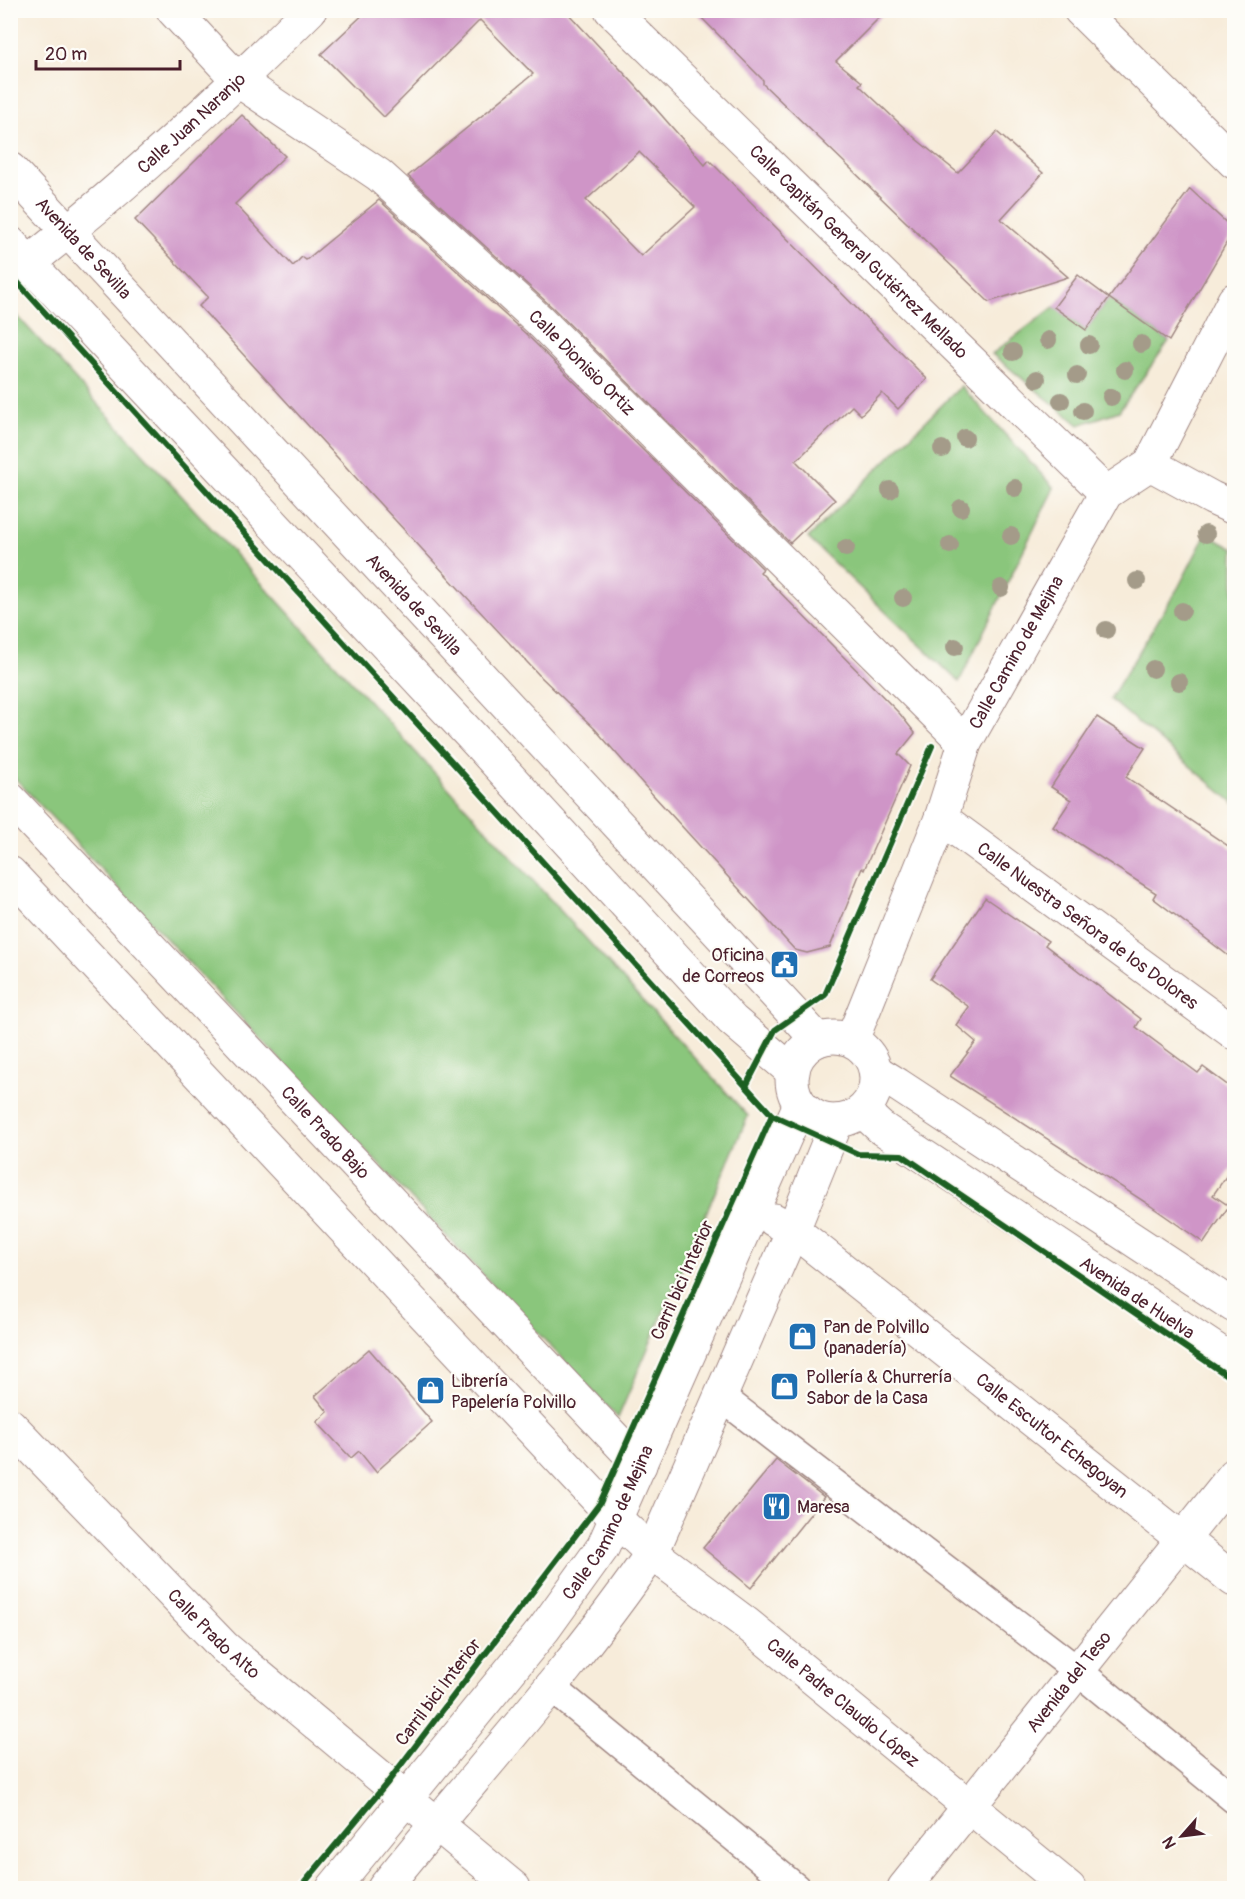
<svg xmlns="http://www.w3.org/2000/svg" width="1245" height="1899" font-family="Pangolin,sans-serif">
<style>
.green{fill:#8ac67c;stroke:#6a7254;stroke-width:1.5}
.building{fill:#cf95c7;fill-rule:evenodd}
.lines{fill:none;stroke-linecap:round;stroke-linejoin:round}
.lane-casing{stroke:#a08682;stroke-width:31}
.street-casing{stroke:#a08682;stroke-width:35}
.secondary-casing{stroke:#a08682;stroke-width:35}
.lane{stroke:#fff;stroke-width:28}
.street{stroke:#fff;stroke-width:33}
.secondary{stroke:#fff;stroke-width:33}
.cycleway-casing{stroke:#fdfcf7;stroke-width:10}
.cycleway{stroke:#1b5e20;stroke-width:6}
.tree{fill:#a49b89}
.labels{text-anchor:middle;stroke-width:4.5;stroke-linejoin:round;paint-order:stroke}
.street-label{font-size:18px;fill:#4a1f2b;stroke:#fdfcf7}
.poi-label{font-size:18px;fill:#4a1f2b;stroke:#fdfcf7;text-anchor:start}
</style>
<rect width="100%" height="100%" fill="#fdfcf7"/>
<filter id="ink" filterUnits="userSpaceOnUse"><feTurbulence type="fractalNoise" baseFrequency=".0167" numOctaves="2"/><feDisplacementMap in="SourceGraphic" scale="12" xChannelSelector="R" yChannelSelector="G"/><feConvolveMatrix kernelMatrix="1 2 1 2 8 2 1 2 1" color-interpolation-filters="sRGB"/></filter>
<filter id="wash" filterUnits="userSpaceOnUse"><feTurbulence type="fractalNoise" baseFrequency=".008" numOctaves="4" result="noise"/><feDisplacementMap in="SourceGraphic" scale="24" xChannelSelector="R" yChannelSelector="G"/><feGaussianBlur stdDeviation="1.35" result="paint"/><feColorMatrix in="noise" values="0 0 0 0 0 0 0 0 0 0 0 0 0 0 0 0 0 1.4 0 .05"/><feComposite in="paint" operator="in"/></filter>
<g filter="url(#wash)">
<rect width="100%" height="100%" fill="#f7ecda"/>
<!-- green -->
<g class="green">
<path d="M1109,298l60,43 -50,70 -40,14 -87,-71 62,-47 32,23z"/>
<path d="M11,309l737,807 -130,302 -607,-644z"/>
<path d="M961,386l93,102 -95,194 -151,-144z"/>
<path d="M1206,534l28,15v254l-124,-104 68,-111z"/>
</g>
<g id="blocks">
<!-- building -->
<g class="building">
<path d="M368,10h197l71,76 69,79 4,-5 218,219 -29,30 -16,-16 -21,22 -9,-9 -56,55 39,39 -45,43 -238,-236 -144,-131 125,-102 -53,-54 -96,97 -63,-63zM639,152l56,55 -54,49 -55,-56z"/>
<path d="M694,10h193l-51,51 26,21 -3,3 57,54 42,34 39,-41 46,41 -42,46 67,58 -79,25 -226,-218v-4z"/>
<path d="M242,115l43,41 -50,48 58,62 9,-9 4,3 73,-60 147,134 237,235 -3,3 140,142 15,19 -17,21 12,12 -46,104 -2,-2 -32,79 -23,6 -12,-3 -151,-165 -49,-56 -55,-53 -172,-185 -169,-185 9,-9 -73,-77z"/>
<path d="M1190,189l44,41 -65,111 -60,-43z"/>
<path d="M1078,275l31,23 -23,32 -32,-23z"/>
<path d="M1097,717l48,31 -19,29 108,73v110l-81,-62 3,-5 -103,-66 18,-27 -20,-13z"/>
<path d="M985,898l63,43 -3,4 96,74 -5,8 62,46 5,-6 31,23v75l-21,30 16,11 -25,37 -59,-41 -195,-126 26,-34 -20,-17 13,-18 -39,-28z"/>
<path d="M369,1349l63,73 -56,50 -17,-21 -8,7 -34,-36 11,-10 -13,-16z"/>
<path d="M776,1460l48,37 -73,91 -48,-40z"/>
</g>
</g>
</g>
<g filter="url(#ink)">
<use href="#blocks" fill-opacity="0" stroke="#a08682" stroke-width="1.5"/>
<g class="lines">
<defs>
<g id="lane">
<path d="M720,1396l358,275 156,128"/>
<path d="M551,1687l245,201"/>
</g>
<g id="street">
<path id="s1" d="M173,10l66,71 140,94 160,145 426,423"/>
<path id="s2" d="M611,10l495,483"/>
<path d="M1080,10l154,152"/>
<path id="s3" d="M10,277c106,-81 205,-172 300,-267"/>
<path d="M1150,464l62,34 22,10"/>
<path id="s4" d="M10,799l630,666"/>
<path id="s5" d="M941,818l293,215"/>
<path id="s6" d="M10,873l606,646 36,34 95,71 322,264"/>
<path id="s7" d="M774,1220l19,10 441,350"/>
<path id="s8" d="M10,1425l214,222 290,241"/>
<path id="s9" d="M333,1888l211,-259 59,-82 197,-443"/>
<path d="M384,1888c89,-111 187,-217 268,-335l141,-323 44,-109"/>
<path id="s10" d="M904,1888l330,-413"/>
</g>
<g id="secondary">
<path id="s11" d="M10,169l808,871"/>
<path d="M10,243l467,499 255,278 61,52"/>
<circle cx="834" cy="1079" r="42"/>
<path id="s12" d="M852,1040l89,-222 24,-75 141,-250 44,-29 84,-164"/>
<path d="M877,1072l21,13 336,221"/>
<path id="s13" d="M863,1111l17,16 354,235"/>
</g>
</defs>
<!-- lane casing -->
<use href="#lane" class="lane-casing"/>
<!-- street casing -->
<use href="#street" class="street-casing"/>
<!-- secondary casing -->
<use href="#secondary" class="secondary-casing"/>
<!-- lane -->
<use href="#lane" class="lane"/>
<!-- street -->
<use href="#street" class="street"/>
<!-- secondary -->
<use href="#secondary" class="secondary"/>
<defs>
<g id="cycleway">
<path d="M10,274l762,841 86,39 44,1 332,225"/>
<path d="M746,1086l29,-56 50,-35 107,-249"/>
<path d="M300,1888l88,-106 212,-279 172,-388"/>
</g>
</defs>
<!-- cycleway casing -->
<use href="#cycleway" class="cycleway-casing"/>
<!-- cycleway -->
<use href="#cycleway" class="cycleway"/>
</g>
<!-- trees -->
<g class="tree">
<circle cx="1048" cy="340" r="9"/>
<circle cx="1141" cy="344" r="9"/>
<circle cx="1089" cy="345" r="9"/>
<circle cx="1013" cy="352" r="9"/>
<circle cx="1125" cy="370" r="9"/>
<circle cx="1077" cy="375" r="9"/>
<circle cx="1037" cy="379" r="9"/>
<circle cx="1111" cy="397" r="9"/>
<circle cx="1061" cy="401" r="9"/>
<circle cx="1083" cy="411" r="9"/>
<circle cx="965" cy="438" r="9"/>
<circle cx="942" cy="449" r="9"/>
<circle cx="1015" cy="488" r="9"/>
<circle cx="890" cy="490" r="9"/>
<circle cx="961" cy="508" r="9"/>
<circle cx="1206" cy="534" r="9"/>
<circle cx="1011" cy="536" r="9"/>
<circle cx="950" cy="545" r="9"/>
<circle cx="846" cy="548" r="9"/>
<circle cx="1137" cy="581" r="9"/>
<circle cx="1001" cy="588" r="9"/>
<circle cx="903" cy="598" r="9"/>
<circle cx="1182" cy="611" r="9"/>
<circle cx="1106" cy="630" r="9"/>
<circle cx="955" cy="647" r="9"/>
<circle cx="1153" cy="669" r="9"/>
<circle cx="1179" cy="682" r="9"/>
</g>
</g>
<!-- icons -->
<defs>
<symbol id="civic-square" viewBox="-11 -11 22 22"><rect x="-9" y="-9" width="18" height="18" rx="4" fill="#1f6fb2" stroke="#fdfcf7"/><path d="M-.6-6.5H3V-4.5H.6V-3L4-1V1h2V6H-6V1h2V-1L-.6-3ZM-1.2 2.5V6h2.4V2.5Z" fill="#fff"/></symbol>
<symbol id="shop-square" viewBox="-11 -11 22 22"><rect x="-9" y="-9" width="18" height="18" rx="4" fill="#1f6fb2" stroke="#fdfcf7"/><path d="M-5-2.5h2.3a2.7 3.5 0 0 1 5.4 0H5L5.5 6h-11ZM-1.5-2.5h3a1.5 2.3 0 0 0-3 0Z" fill="#fff"/></symbol>
<symbol id="restaurant-square" viewBox="-11 -11 22 22"><rect x="-9" y="-9" width="18" height="18" rx="4" fill="#1f6fb2" stroke="#fdfcf7"/><path d="M-5-6h1v4h1v-4h1v4h1v-4h1v5L-1.5 .5V6h-2V.5L-5-1ZM5-6V6H3V1.5H1.5Q1.5-4 5-6Z" fill="#fff"/></symbol>
</defs>
<g fill-rule="evenodd">
<use href="#civic-square" x="768" y="948" width="33" height="33"/>
<use href="#shop-square" x="786" y="1320" width="33" height="33"/>
<use href="#shop-square" x="768" y="1370" width="33" height="33"/>
<use href="#shop-square" x="414" y="1374" width="33" height="33"/>
<use href="#restaurant-square" x="760" y="1490" width="33" height="33"/>
</g>
<g class="labels">
<!-- street labels -->
<g class="street-label">
<text dy="6" stroke="none"><textPath href="#s3" startOffset="238">Calle Juan Naranjo</textPath></text>
<text dy="6" stroke="none"><textPath href="#s11" startOffset="108">Avenida de Sevilla</textPath></text>
<text dy="6" stroke="none"><textPath href="#s2" startOffset="346">Calle Capitán General Gutiérrez Mellado</textPath></text>
<text dy="6" stroke="none"><textPath href="#s1" startOffset="542">Calle Dionisio Ortiz</textPath></text>
<text dy="6" stroke="none"><textPath href="#s11" startOffset="594">Avenida de Sevilla</textPath></text>
<text dy="6" stroke="none"><textPath href="#s12" startOffset="422">Calle Camino de Mejina</textPath></text>
<text dy="6" stroke="none"><textPath href="#s5" startOffset="182">Calle Nuestra Señora de los Dolores</textPath></text>
<text dy="6" stroke="none"><textPath href="#s4" startOffset="459">Calle Prado Bajo</textPath></text>
<text transform="translate(682 1280) rotate(-66)" y="6">Carril bici Interior</text>
<text dy="6" stroke="none"><textPath href="#s13" startOffset="332">Avenida de Huelva</textPath></text>
<text dy="6" stroke="none"><textPath href="#s7" startOffset="352">Calle Escultor Echegoyan</textPath></text>
<text dy="6" stroke="none"><textPath href="#s9" startOffset="459">Calle Camino de Mejina</textPath></text>
<text dy="6" stroke="none"><textPath href="#s8" startOffset="292">Calle Prado Alto</textPath></text>
<text dy="6" stroke="none"><textPath href="#s10" startOffset="264">Avenida del Teso</textPath></text>
<text transform="translate(438 1692) rotate(-53)" y="6">Carril bici Interior</text>
<text dy="6" stroke="none"><textPath href="#s6" startOffset="1178">Calle Padre Claudio López</textPath></text>
</g>
<!-- poi labels -->
<g class="poi-label">
<text x="764" y="961" text-anchor="end">Oficina<tspan x="764" dy="21">de Correos</tspan></text>
<text x="823" y="1333">Pan de Polvillo<tspan x="823" dy="21">(panadería)</tspan></text>
<text x="806" y="1383">Pollería &amp; Churrería<tspan x="806" dy="21">Sabor de la Casa</tspan></text>
<text x="451" y="1387">Librería<tspan x="451" dy="21">Papelería Polvillo</tspan></text>
<text x="797" y="1513">Maresa</text>
</g>
</g>
<!-- margin -->
<rect width="1245" height="1899" fill="none" stroke="#fdfcf7" stroke-width="36"/>
<!-- north arrow -->
<g transform="translate(1182 1836) rotate(242)" stroke="#fdfcf7" stroke-width="4.5" paint-order="stroke">
<path d="M0-4.5L10 22L0 15L-10 22Z" fill="#4a1f2b"/>
<text y="-9" font-size="16" font-weight="bold" text-anchor="middle" fill="#4a1f2b">N</text>
</g>
<!-- scale -->
<path d="M36 60v9h144v-9" fill="none" stroke="#4a1f2b" stroke-width="3"/>
<text x="45" y="60" font-size="18" fill="#4a1f2b" stroke="#fdfcf7" stroke-width="4.5" paint-order="stroke">20 m</text>
</svg>
